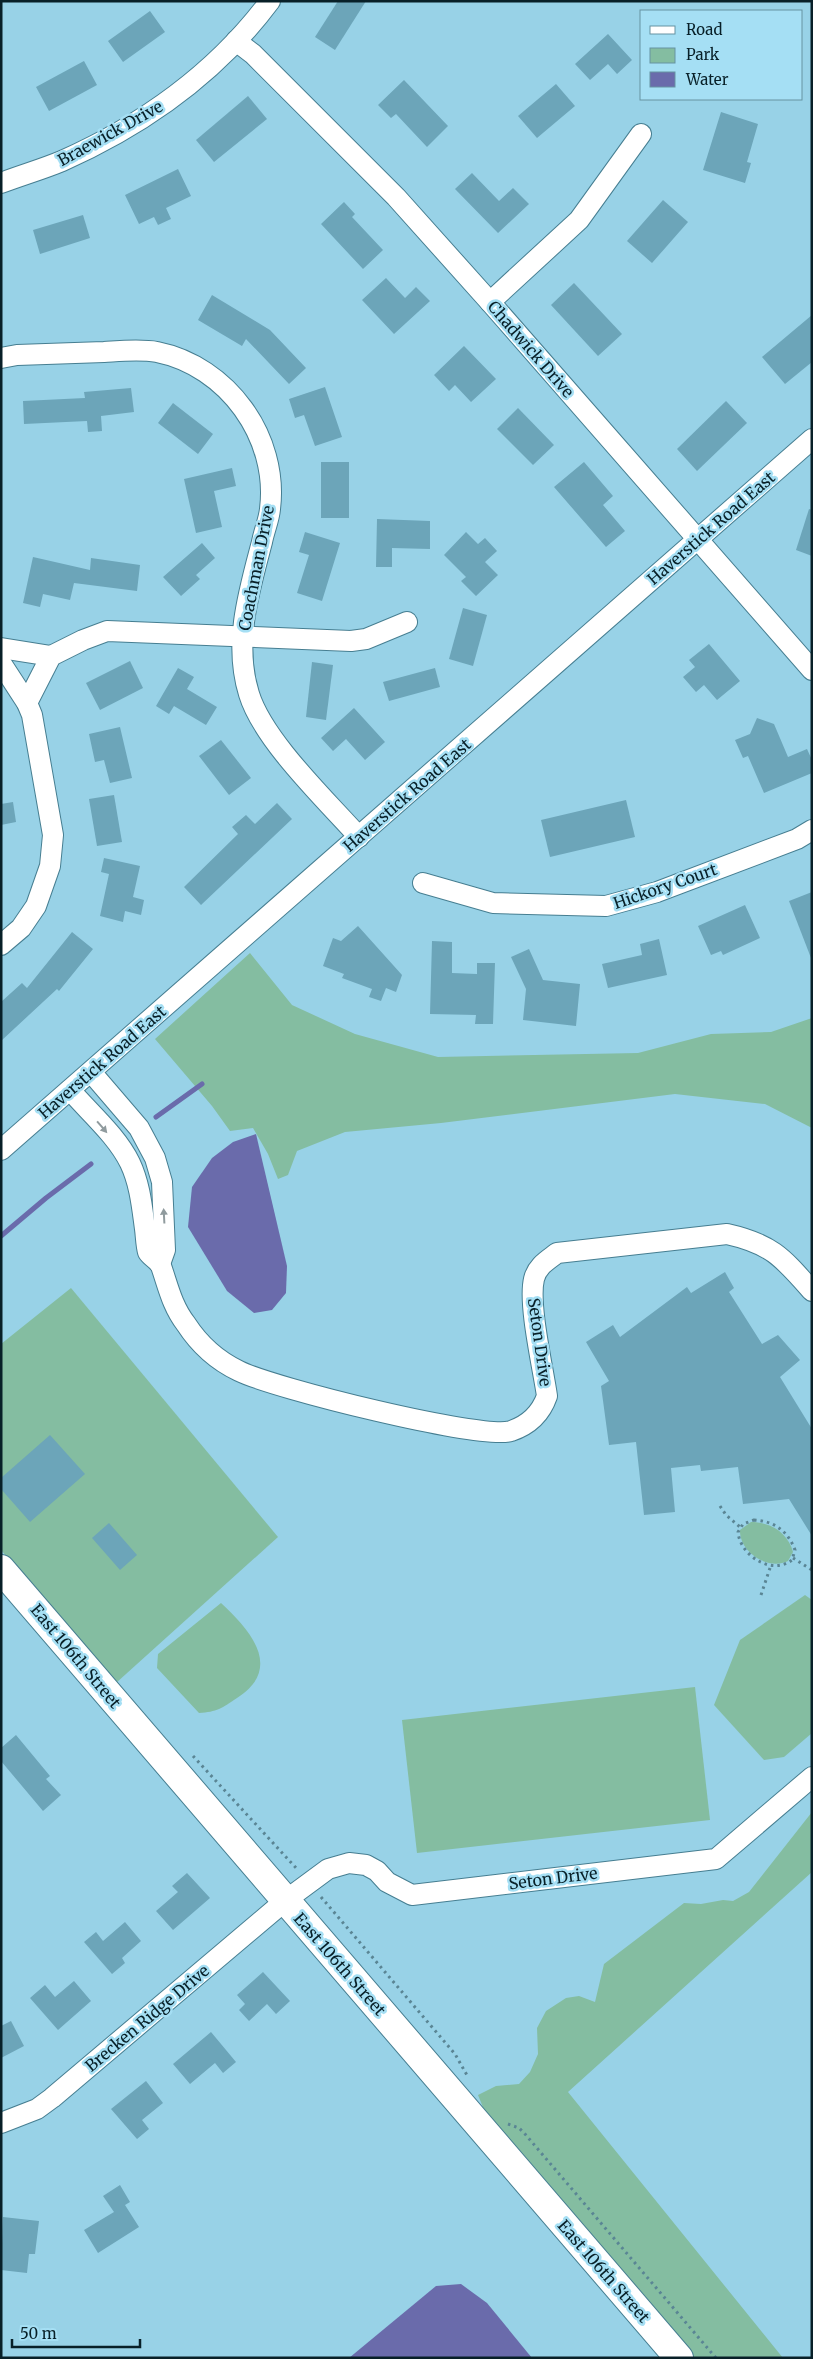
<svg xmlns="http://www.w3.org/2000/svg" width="813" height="2359" font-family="Merriweather,serif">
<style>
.green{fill:#84bda1}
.water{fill:#6a6bab}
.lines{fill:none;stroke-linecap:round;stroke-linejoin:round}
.stream{stroke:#6a6bab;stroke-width:5}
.building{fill:#6ca5b9}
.street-casing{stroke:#467e91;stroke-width:22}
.secondary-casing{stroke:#467e91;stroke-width:30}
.path{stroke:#5a8594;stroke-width:3;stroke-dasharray:2.5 4;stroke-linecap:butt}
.street{stroke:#fff;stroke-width:20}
.secondary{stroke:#fff;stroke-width:28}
.oneway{fill:#909b9e}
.labels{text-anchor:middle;stroke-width:5;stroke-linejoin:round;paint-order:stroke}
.street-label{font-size:16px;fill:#082028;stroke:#a5dff4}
</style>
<rect width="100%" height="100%" fill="#98d2e7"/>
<!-- green -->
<g class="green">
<path d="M250,953l42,52 63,29 83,23 200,-4 73,-19 60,-2 41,-14v110l-47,-24 -90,-10 -234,29 -96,9 -48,19 -9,24 -10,4 -10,-25 -15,-26 -23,3 -18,-25 -57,-67z"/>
<path d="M71,1288l207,249 -162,146 -115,-133v-206z"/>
<path d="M751,1522c20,0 37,11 42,30l-5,9c-20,10 -49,-9 -48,-31z"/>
<path d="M805,1595l7,5v133l-28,24 -20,3 -50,-55 26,-65z"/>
<path d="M221,1603c29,27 63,65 16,95 -15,10 -20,14 -38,15l-42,-45 1,-14z"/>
<path d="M695,1687l15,133 -293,33 -15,-133z"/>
<path d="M812,1812v60l-244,220 215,266h-93l-201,-236 -11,-27 18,-9 23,-2 11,-12 8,-18 -1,-26 9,-17 20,-13 13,-2 16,6 9,-38 80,-61 17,1 22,-4 10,1 16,-9z"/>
</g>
<!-- water -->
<g class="water">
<path d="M256,1134l31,132 -1,27 -14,17 -18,3 -27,-22 -39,-64 4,-40 20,-29 21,-16z"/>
<path d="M461,2284l26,19 45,55h-183l87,-72z"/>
</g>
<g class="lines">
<!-- stream -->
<g class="stream">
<path d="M156,1117l46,-33"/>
<path d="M1,1236l45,-38 45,-34"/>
</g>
</g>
<!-- building -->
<g class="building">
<path d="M338,1h28l-31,49 -20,-13z"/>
<path d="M150,11l15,21 -42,30 -15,-21z"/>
<path d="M608,34l24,26 -15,14 -9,-10 -18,16 -15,-16z"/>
<path d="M84,61l13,24 -48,26 -13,-24z"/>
<path d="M404,80l44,46 -21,21 -31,-33 -5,4 -13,-13z"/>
<path d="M556,84l19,22 -38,32 -19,-22z"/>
<path d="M248,96l19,23 -53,43 -18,-22z"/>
<path d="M721,112l37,12 -11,38 4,1 -6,20 -42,-13z"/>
<path d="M178,169l13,27 -25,12 5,11 -13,6 -4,-8 -15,7 -14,-29z"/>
<path d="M472,173l27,28 14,-13 16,16 -31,29 -43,-44z"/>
<path d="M663,200l25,22 -36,41 -25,-22z"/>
<path d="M344,202l11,12 -3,3 31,33 -20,19 -42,-45z"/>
<path d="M83,215l7,23 -50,16 -7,-24z"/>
<path d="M386,278l19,20 11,-11 14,14 -36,33 -32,-34z"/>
<path d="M574,283l48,51 -24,22 -47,-51z"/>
<path d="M212,295l58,35 36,38 -17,16 -43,-45 -4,7 -44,-26z"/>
<path d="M812,315v47l-27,22 -23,-27z"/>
<path d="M464,346l32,33 -25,23 -16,-17 -6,6 -15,-16z"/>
<path d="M325,387l17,50 -27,9 -11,-31 -9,3 -6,-19z"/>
<path d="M131,388l3,24 -33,4 1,15 -14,1 -1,-11 -63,3 -1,-23 62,-3 -1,-6z"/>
<path d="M726,401l21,22 -50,48 -20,-22z"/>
<path d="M173,403l40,31 -15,20 -40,-31z"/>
<path d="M518,408l36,37 -21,20 -36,-36z"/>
<rect x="321" y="462" width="28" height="56"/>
<path d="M584,462l29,34 -10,9 22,26 -19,16 -52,-60z"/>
<path d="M232,468l4,18 -22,5 8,36 -26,6 -12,-54z"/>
<path d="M809,509l3,1v46l-16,-6z"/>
<path d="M377,519l53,2v28l-38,-1v19h-16z"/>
<path d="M305,532l35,11 -18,58 -25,-8 12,-38 -10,-3z"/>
<path d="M466,532l12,12 7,-6 12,13 -12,11 13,13 -22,21 -15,-15 5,-4 -22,-22z"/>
<path d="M202,543l13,15 -19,17 4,4 -19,17 -18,-19z"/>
<path d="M33,557l57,13 1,-12 49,7 -3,26 -63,-8 -4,17 -27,-6 -3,13 -17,-4z"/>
<path d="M463,608l24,7 -14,51 -24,-7z"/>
<path d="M709,644l31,37 -23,19 -13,-15 -8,7 -13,-15 12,-10 -6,-7z"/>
<path d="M130,661l13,27 -43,22 -14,-27z"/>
<path d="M312,662l21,3 -7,55 -20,-3z"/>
<path d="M178,668l16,9 -7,12 30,18 -11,18 -32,-19 -5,8 -13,-8z"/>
<path d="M435,668l5,19 -51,14 -6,-19z"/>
<path d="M354,708l31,34 -20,18 -19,-21 -13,12 -12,-13z"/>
<path d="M757,718l17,6 14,33 19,-8 5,11v13l-48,20 -16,-37 -5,2 -8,-18 15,-6z"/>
<path d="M120,727l12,51 -22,5 -6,-23 -9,2 -6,-28z"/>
<path d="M221,740l30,38 -22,17 -30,-39z"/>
<path d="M114,795l8,47 -25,4 -8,-47z"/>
<path d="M626,800l9,37 -85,20 -9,-37z"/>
<path d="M13,802l3,20 -15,3v-21z"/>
<path d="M277,803l15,16 -91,86 -17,-18 54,-53 -6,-7 14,-12 9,9z"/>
<path d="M104,858l36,8 -7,31 11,3 -3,15 -16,-4 -2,11 -23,-6 9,-42 -8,-2z"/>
<path d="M812,892v66h-1l-22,-57z"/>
<path d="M745,905l15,33 -37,17 -2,-4 -10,4 -13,-29z"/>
<path d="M358,926l44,49 -6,17 -10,-4 -5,13 -12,-4 3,-8 -30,-11 2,-4 -21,-8 10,-28 8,3z"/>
<path d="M72,932l21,17 -34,42 -2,-2 -56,52v-39l21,-19 5,5z"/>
<path d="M659,939l8,36 -59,13 -6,-24 40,-9 -2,-11z"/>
<path d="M432,941l20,1v31l25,1v-11h18l-2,61h-18l1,-9 -46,-1z"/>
<path d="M529,949l14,31 37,4 -4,42 -53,-6 3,-31 -15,-32z"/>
<path d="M725,1272l9,16 -5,4 33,52 16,-9 22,25 -20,17 32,52v107l-23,-37 -46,5 -5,-37 -37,4 -1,-6 -29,3 4,44 -31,3 -8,-73 -27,3 -8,-59 8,-5 -23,-39 27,-17 7,12 67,-50 4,6z"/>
<path d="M50,1435l35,39 -55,48 -29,-33v-11z"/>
<path d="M109,1523l28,32 -17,15 -28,-32z"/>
<path d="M16,1735l34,41 -4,3 15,16 -18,16 -42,-50v-13z"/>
<path d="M187,1873l23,25 -37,32 -17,-19 22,-19 -6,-6z"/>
<path d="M125,1922l16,19 -19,17 3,5 -13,11 -28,-32 12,-10 7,9z"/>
<path d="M263,1972l27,29 -14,13 -9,-10 -18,17 -10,-11 6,-6 -8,-9z"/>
<path d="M74,1981l17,20 -33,29 -28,-32 15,-13 10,12z"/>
<path d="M11,2021l13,25 -23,12v-32z"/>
<path d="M211,2032l25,30 -13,11 -8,-10 -25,21 -17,-20z"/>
<path d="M146,2081l17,22 -21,17 7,9 -12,10 -26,-30z"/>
<path d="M120,2185l10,17 -5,3 14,22 -41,26 -14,-23 30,-18 -11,-16z"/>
<path d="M3,2217l36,4 -4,33h-6l-2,19 -26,-3z"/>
</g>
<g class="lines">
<defs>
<g id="street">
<path d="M236,41l17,13 143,143 94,105 322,368"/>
<path d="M1,183c21,-8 42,-14 61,-22 81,-36 155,-89 208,-160"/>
<path d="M490,302l89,-82 62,-86"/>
<path d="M1,358l16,-3c29,-1 58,-2 87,-3 17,-1 36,-3 53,0 70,14 122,85 113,157 -1,11 -6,22 -8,33 -13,49 -29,101 -13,152 14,46 76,105 110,143"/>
<path d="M1,648l50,8"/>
<path d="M1,663l26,40 5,12 21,120 -3,31 -14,40 -15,22 -20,17"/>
<path d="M27,703l24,-47 32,-16 24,-9 244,10 15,-2 41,-17"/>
<path d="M423,883l70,20 113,3 51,-14 140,-53 15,-9"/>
<path d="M91,1072l48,56 16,30 7,24 3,68 -5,14"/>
<path d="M70,1090c20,23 47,46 60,73 10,21 12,44 15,66 1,7 1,16 3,23 3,5 10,8 13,14 7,20 11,40 25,58 13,20 32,37 53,47 34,17 242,69 272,60 18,-6 30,-18 36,-35 -4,-28 -19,-92 -13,-117 3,-13 14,-19 23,-26l170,-19c45,10 56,24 85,57"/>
<path d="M1,1150l811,-711"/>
<path d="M1,2123l36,-14 15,-11 234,-198 42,-31 21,-6 17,2 11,6 10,11 25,13 304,-36 96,-82"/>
</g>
<path id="secondary" d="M1,1569l678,789"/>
</defs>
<!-- street casing -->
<use href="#street" class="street-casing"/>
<!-- secondary casing -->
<use href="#secondary" class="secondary-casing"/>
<!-- path -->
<g class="path">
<path d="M720,1506l6,9 14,12"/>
<path d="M754,1520c20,1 34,11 41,30l-3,10c-21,16 -52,-5 -54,-28l5,-8z"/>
<path d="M793,1558l19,12"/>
<path d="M761,1595l10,-30"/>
<path d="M193,1756l104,113"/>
<path d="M321,1897l134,157 13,23"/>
<path d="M508,2124l11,4 6,6 191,224"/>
</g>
<!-- street -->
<use href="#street" class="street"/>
<!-- secondary -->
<use href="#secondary" class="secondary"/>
</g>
<!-- one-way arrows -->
<defs><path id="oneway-solid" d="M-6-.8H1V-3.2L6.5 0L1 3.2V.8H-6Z" transform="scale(1.25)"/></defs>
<g class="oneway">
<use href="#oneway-solid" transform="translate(102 1127) rotate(49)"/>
<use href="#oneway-solid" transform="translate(164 1216) rotate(-93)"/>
</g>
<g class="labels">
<!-- street labels -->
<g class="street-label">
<text transform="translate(110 133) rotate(-29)" y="6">Braewick Drive</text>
<text transform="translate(531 349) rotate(49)" y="6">Chadwick Drive</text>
<text transform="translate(711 528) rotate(-41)" y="6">Haverstick Road East</text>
<text transform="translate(256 568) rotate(-79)" y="6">Coachman Drive</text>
<text transform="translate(407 795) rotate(-41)" y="6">Haverstick Road East</text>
<text transform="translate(665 886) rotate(-19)" y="6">Hickory Court</text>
<text transform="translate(102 1062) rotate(-41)" y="6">Haverstick Road East</text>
<text transform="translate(540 1342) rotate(82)" y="6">Seton Drive</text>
<text transform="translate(76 1656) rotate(50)" y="6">East 106th Street</text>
<text transform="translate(553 1878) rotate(-7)" y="6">Seton Drive</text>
<text transform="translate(340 1964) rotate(49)" y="6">East 106th Street</text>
<text transform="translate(147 2018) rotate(-40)" y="6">Brecken Ridge Drive</text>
<text transform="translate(604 2271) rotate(49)" y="6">East 106th Street</text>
</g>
</g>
<!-- border -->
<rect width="813" height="2359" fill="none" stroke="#082028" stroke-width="5"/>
<!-- legend -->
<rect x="640" y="10" width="162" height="90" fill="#a5dff4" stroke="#6693a2"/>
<rect x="650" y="26" width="25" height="8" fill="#ffffff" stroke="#6693a2"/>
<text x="686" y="35" font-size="15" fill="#082028">Road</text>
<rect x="650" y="48" width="25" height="15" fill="#84bda1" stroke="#6693a2"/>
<text x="686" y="60" font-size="15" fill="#082028">Park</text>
<rect x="650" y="72" width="25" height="15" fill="#6a6bab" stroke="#6693a2"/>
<text x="686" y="85" font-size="15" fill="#082028">Water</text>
<!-- scale -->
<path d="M12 2339v8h128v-8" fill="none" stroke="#082028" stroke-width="2.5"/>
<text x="20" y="2339" font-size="15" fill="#082028" stroke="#a5dff4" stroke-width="4" paint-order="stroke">50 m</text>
</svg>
